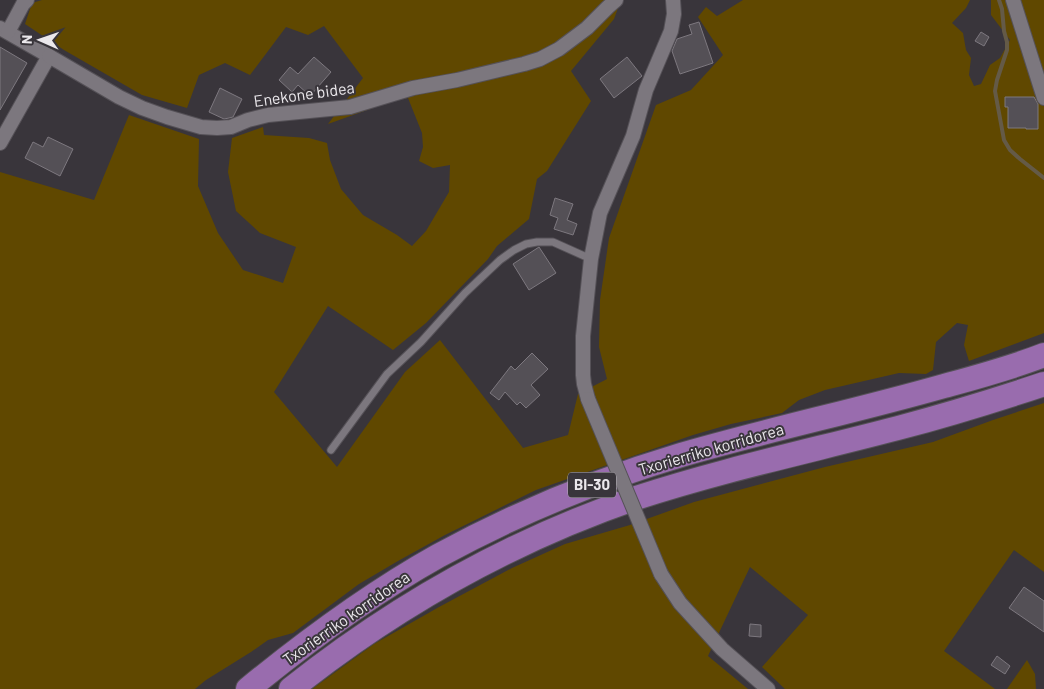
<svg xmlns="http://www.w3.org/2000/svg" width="1044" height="689" font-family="Barlow,sans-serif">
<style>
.green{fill:#604800}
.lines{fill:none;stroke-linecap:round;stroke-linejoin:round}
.stream{stroke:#645a47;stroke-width:4}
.building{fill:#545056;stroke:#7d787f}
.lane-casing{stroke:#555157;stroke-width:9}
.street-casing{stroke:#555157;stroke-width:16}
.highway-casing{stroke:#555157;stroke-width:26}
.lane{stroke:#7c777e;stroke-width:7}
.street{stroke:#7c777e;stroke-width:14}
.highway{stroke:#996cae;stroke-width:24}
.street-bridge-casing{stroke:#555157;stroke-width:16;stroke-linecap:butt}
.street-bridge{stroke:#7c777e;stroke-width:14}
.labels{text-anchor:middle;stroke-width:4;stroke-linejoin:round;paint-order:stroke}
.shield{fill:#39353b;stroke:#b6b2b7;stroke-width:1}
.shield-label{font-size:15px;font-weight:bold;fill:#ebe8ec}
.street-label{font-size:16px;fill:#ebe8ec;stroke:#39353b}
</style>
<rect width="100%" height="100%" fill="#39353b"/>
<!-- green -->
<g class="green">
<path d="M42,0h579l-7,19 -43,52 20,30 -44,70 -10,8 -8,40 -32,27 -9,13 -62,64 -33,27 -65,-44 -54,86 63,75 68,-95 35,-32 83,108 45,-13 10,-41 29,-15 -8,-32 1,-47 9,-62 47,-133 35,-15 32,-35 -25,-38 8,-10 11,9 26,-16h227l-4,8 -14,15 11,10 3,17 5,8 -2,17 5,11 7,-2 9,-19 10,-7 10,-18 -19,-25v-15h53v333l-75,28 -5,-16 4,-20 -11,-2 -21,19 -3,28 -7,4 -27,-1 -74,17 -26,10 -17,13 -51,11 -38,11 -157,55 -91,45 -47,26 -39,23 -66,49 -25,7 -17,12 -45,28 -11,9h-195v-517l94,28 35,-85 70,24 -1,47 20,47 25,37 40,13 13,-36 -36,-14 -24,-22 -8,-39 4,-34 31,-11 1,8 45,3 18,5 3,17 11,29 22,26 34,20 15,11 14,-15 23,-39 1,-27 -17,3 -14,-7 4,-14 -1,-14 -14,-35 -15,2 -23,9 -42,15 35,-46 -39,-52 -16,9 -22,-8 -36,48 -25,-12 -26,12 -12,33 -45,-13 -78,-45 -39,-26 7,-21z"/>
<path d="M1044,403v169l-30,-22 -70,101 51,38h-210l-23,-22 46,-52 -58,-48 -42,89 40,33h-436l62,-45 65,-37 73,-39 53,-24 65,-19 64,-23 131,-35 108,-25 60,-22z"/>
<path d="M1027,660l8,14 1,15h-29z"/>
</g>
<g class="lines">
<!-- stream -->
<path class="stream" d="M999,0l3,9 2,22 3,11v8l-10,30 -2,11 9,49 6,10 10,9 24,19"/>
</g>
<!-- building -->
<g class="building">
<path d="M699,22l14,41 -33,11 -8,-23 5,-12 15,-5 -3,-9z"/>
<path d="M981,32l8,5 -5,9 -9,-5z"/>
<path d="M0,47l27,16 -27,47z"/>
<path d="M314,57l17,15 -21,24 -12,-11 -6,7 -13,-12 11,-13 8,7z"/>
<path d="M627,57l15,19 -28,22 -14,-19z"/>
<path d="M220,88l22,11 -9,18 -4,1 -5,1 -15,-7z"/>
<path d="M1005,97h29l4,7v25h-12v-1h-18v-21h-3z"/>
<path d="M48,137l25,12 -13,27 -35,-18 8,-16 10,5z"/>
<path d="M555,198l18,6 -6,16 10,4 -4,11 -19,-6 4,-11 -8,-3z"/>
<path d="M539,247l17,26 -27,17 -16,-26z"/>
<path d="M532,353l16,16 -17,16 9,10 -14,13 -6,-6 -3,3 -12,-13 -6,8 -9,-7 21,-27 4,4z"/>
<path d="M1024,587l20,14v31l-35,-24z"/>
<path d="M750,624l11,1v12l-12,-1z"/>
<path d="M997,656l13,10 -5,8 -14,-9z"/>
</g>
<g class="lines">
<defs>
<path id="lane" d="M331,450l56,-76 34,-32 44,-49 35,-33 14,-10 12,-6 11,-2h16l38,17"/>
<g id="street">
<path d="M1013,0l31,98"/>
<path d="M0,28l49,28 -49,87"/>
<path d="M8,32l15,-28 4,-4"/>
<path d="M49,56l70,41 23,11 25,9 34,10 16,1 14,-1 17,-7 20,-5 82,-8 63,-19 44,-8 67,-16 16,-5 19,-10 28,-21 21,-21 8,-7"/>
<path d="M588,399l-4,-15 -1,-9v-39l8,-77 9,-46 33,-77 13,-46 25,-59 3,-17 -1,-14"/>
<path d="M661,574l19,29 42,46 46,40"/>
</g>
<g id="highway">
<path d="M248,689c60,-49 122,-95 190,-133 77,-42 159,-76 243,-101 86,-25 175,-44 263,-69 33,-9 67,-18 100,-31"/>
<path d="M291,689c103,-82 220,-148 345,-191 86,-28 174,-47 262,-70 49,-13 98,-28 146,-44"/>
</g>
</defs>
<!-- lane casing -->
<use href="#lane" class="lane-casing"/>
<!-- street casing -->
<use href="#street" class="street-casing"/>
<!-- highway casing -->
<use href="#highway" class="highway-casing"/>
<!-- lane -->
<use href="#lane" class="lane"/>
<!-- street -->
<use href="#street" class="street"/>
<!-- highway -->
<use href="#highway" class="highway"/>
<defs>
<path id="street-bridge" d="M588,399l73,175"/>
</defs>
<!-- street-bridge casing -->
<use href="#street-bridge" class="street-bridge-casing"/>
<!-- street-bridge -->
<use href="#street-bridge" class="street-bridge"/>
</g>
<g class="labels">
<!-- shield labels -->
<rect class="shield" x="568" y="472.5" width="48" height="25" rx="4"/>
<g class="shield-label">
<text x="592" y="490">BI-30</text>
</g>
<!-- street labels -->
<g class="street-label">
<text transform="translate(304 94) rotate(-8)" y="6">Enekone bidea</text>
<text transform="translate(711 449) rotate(-16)" y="6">Txorierriko korridorea</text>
<text transform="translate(346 618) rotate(-35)" y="6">Txorierriko korridorea</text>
</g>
</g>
<!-- north arrow -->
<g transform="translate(40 40) rotate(272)" stroke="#39353b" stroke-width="4" paint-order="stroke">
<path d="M0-4L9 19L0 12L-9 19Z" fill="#ebe8ec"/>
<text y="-8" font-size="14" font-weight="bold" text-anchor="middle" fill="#ebe8ec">N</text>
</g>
</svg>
